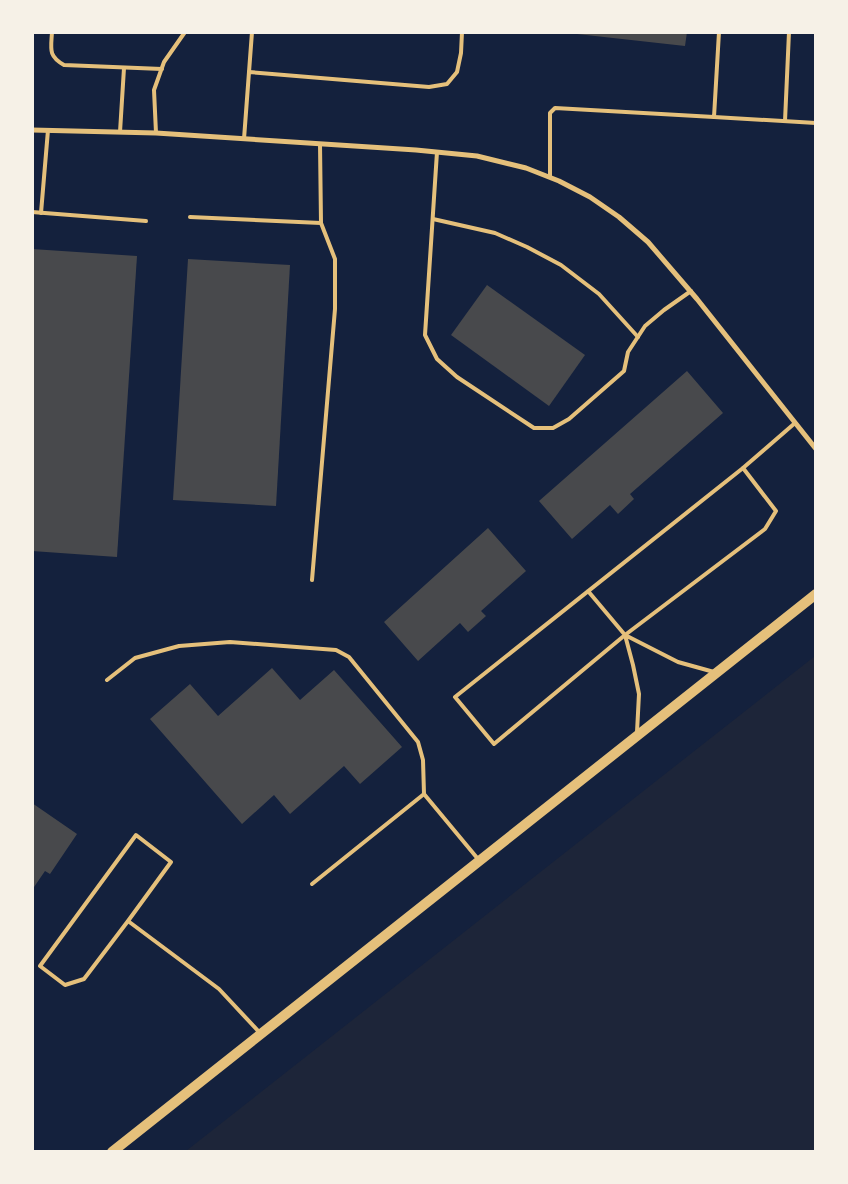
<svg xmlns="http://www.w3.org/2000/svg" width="848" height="1184" font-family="Overpass,sans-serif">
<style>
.green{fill:#1d2539}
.building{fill:#48494c}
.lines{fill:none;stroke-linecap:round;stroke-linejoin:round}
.service{stroke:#e5c07b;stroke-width:4}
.minor{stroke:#e5c07b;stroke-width:5}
.secondary{stroke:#e5c07b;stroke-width:10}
</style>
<rect width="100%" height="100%" fill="#14213d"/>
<!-- green -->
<path class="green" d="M815,656v495h-629z"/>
<!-- building -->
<g class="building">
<path d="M577,32h110l-2,14 -108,-12z"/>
<path d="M32,249l105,7 -20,301 -85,-6z"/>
<path d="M188,259l102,6 -14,241 -103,-6z"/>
<path d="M487,285l98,70 -36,51 -98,-71z"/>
<path d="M687,371l36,42 -93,81 4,5 -16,15 -8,-9 -38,34 -33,-38z"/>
<path d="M488,528l38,43 -45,40 5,5 -18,16 -8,-9 -42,38 -34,-39z"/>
<path d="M272,668l28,32 34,-30 68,77 -42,37 -16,-18 -54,48 -16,-19 -32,29 -92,-105 40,-35 28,32z"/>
<path d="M32,803l45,31 -27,40 -5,-3 -13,19z"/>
</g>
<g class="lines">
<!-- service -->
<g class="service">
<path d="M52,32c-1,17 -4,24 12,33l98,4"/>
<path d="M249,72l3,-40"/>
<path d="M714,117l102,6"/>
<path d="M785,121l4,-89"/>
<path d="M120,132l4,-64"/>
<path d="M156,133l-2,-43 10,-28 21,-30"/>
<path d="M244,139l5,-67 180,15 18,-3 10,-12 4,-19 1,-21"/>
<path d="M320,144l1,79"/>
<path d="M437,152l-12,183 12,24 20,18 77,51h19l16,-9 55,-48 4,-19 17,-26 19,-16 27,-19"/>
<path d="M550,177v-64l5,-5 159,9 5,-85"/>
<path d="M32,212l114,9"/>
<path d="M41,213l7,-83"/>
<path d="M190,217l131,6 14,36v50l-23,271"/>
<path d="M433,219l62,14 32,14 34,18 38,29 39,43"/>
<path d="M588,591l37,44 -131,109 -39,-47 288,-229 52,-45"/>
<path d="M625,635l140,-106 11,-18 -33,-43"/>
<path d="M107,680l28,-22 44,-12 51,-4 106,8 13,7 69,85 5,18 1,34"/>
<path d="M637,732l2,-38 -6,-29 -8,-30 53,27 36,10"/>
<path d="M312,884l112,-90 54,65"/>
<path d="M128,921l-44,58 -19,6 -25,-19 96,-131 35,27 -43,59 91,68 42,45"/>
</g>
<!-- minor -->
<path class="minor" d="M32,130l124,3 260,17 61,6 49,12 33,13 31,16 29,20 29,25 49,57 119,150"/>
<!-- secondary -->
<path class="secondary" d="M112,1152l704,-558"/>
</g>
<!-- border -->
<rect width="848" height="1184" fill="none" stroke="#f6f1e7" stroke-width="68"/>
</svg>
